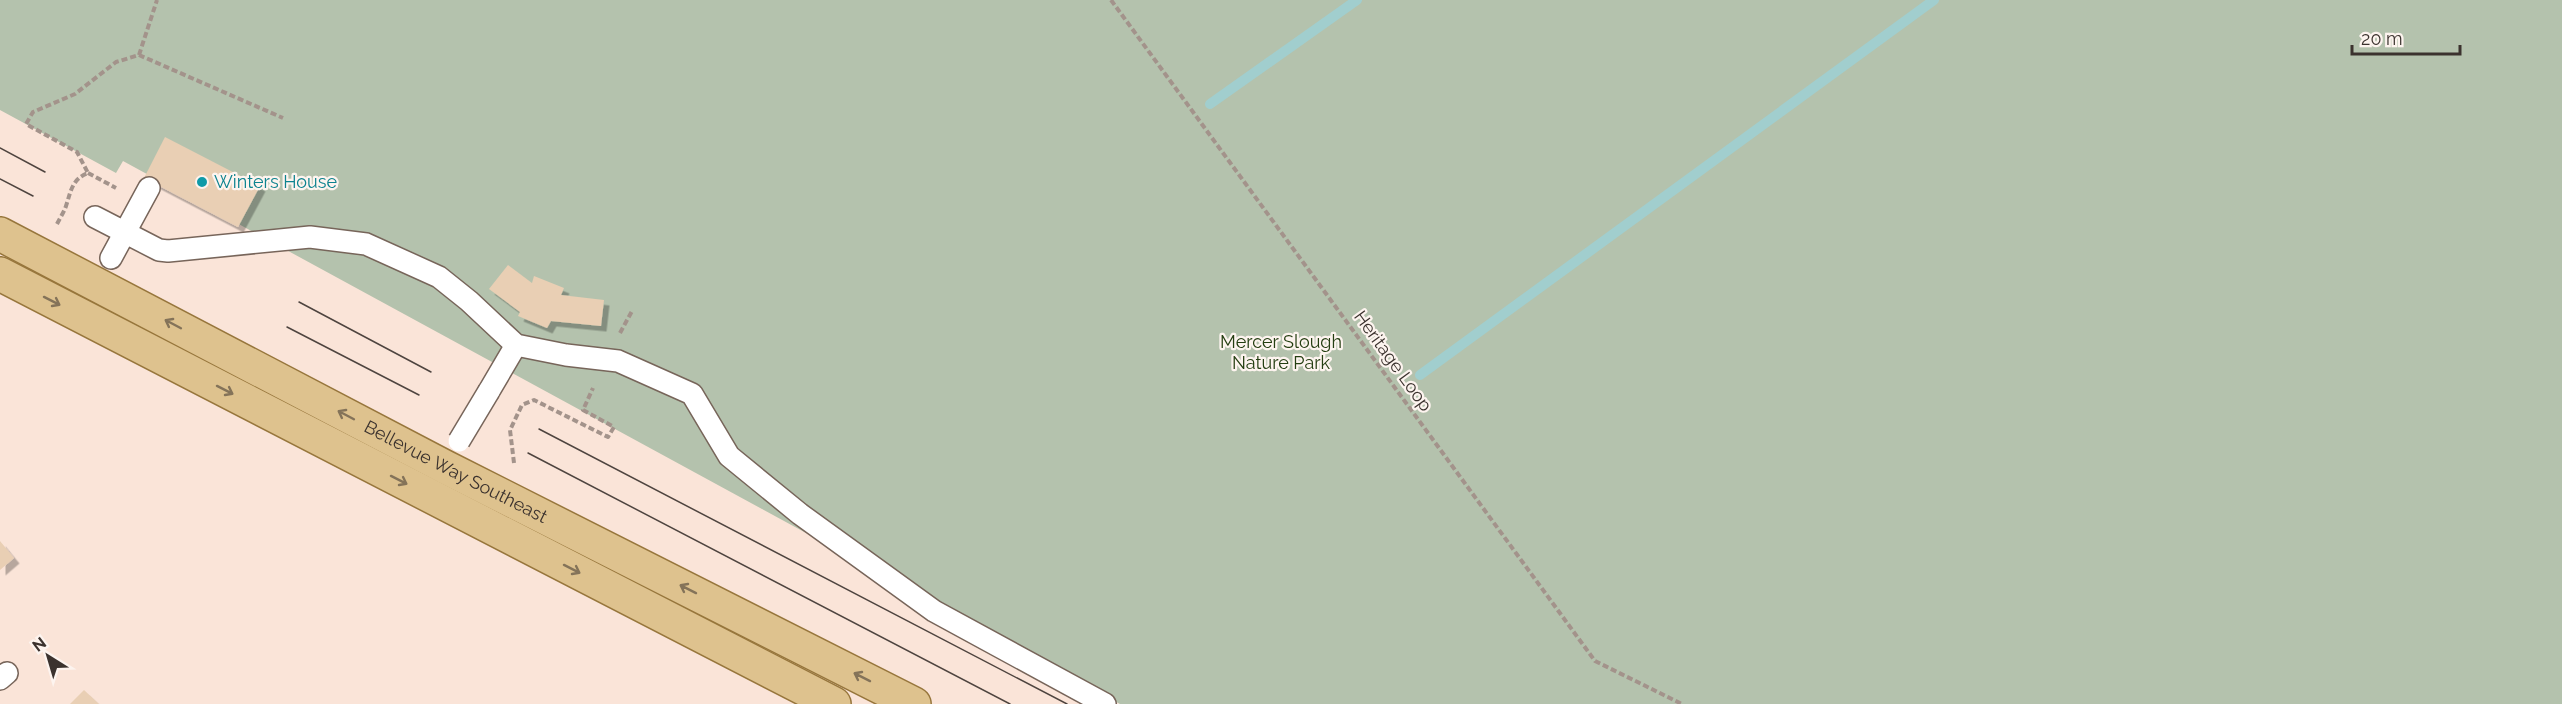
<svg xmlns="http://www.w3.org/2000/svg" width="2562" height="704" font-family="Raleway,sans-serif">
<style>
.green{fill:#b4c2ad}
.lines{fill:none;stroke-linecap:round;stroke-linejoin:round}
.stream{stroke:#a1cece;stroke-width:10}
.building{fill:#e9cfb4;filter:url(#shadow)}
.lane-casing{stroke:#77655a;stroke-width:24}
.primary-casing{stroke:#97763c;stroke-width:36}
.path{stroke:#a3938b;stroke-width:4;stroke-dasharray:6 3;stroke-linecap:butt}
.lane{stroke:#fff;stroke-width:21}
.primary{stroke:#dec28e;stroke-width:33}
.tram{stroke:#4e443f;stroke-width:1.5}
.lane-bridge-casing{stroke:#77655a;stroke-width:24;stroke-linecap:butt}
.lane-bridge{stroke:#fff;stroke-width:21}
.oneway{stroke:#847359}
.culture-dot{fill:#0f9aa8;stroke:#fdf4ef;stroke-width:2}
.labels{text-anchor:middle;stroke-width:4.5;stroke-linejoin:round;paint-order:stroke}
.culture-label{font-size:18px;fill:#0d838f;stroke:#fdf4ef;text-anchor:start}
.park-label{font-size:18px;fill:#243e11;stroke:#fdf4ef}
.street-label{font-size:18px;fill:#3b322e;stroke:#fdf4ef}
</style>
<defs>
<filter id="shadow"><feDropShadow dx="5.5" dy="5.5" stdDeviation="0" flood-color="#0004"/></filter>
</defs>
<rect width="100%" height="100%" fill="#fae4d8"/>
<!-- green -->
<path class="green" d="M0,0h2562v704h-1442l-997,-543 -7,12 -116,-63z"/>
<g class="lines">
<!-- stream -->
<g class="stream">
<path d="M1210,104l147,-104"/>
<path d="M1420,375l514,-375"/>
</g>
</g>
<!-- building -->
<g class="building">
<path d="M165,137l95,49 -22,41 -94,-49z"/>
<path d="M508,265l24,18 2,-7 30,12 -3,7 43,5 -3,26 -50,-5 -4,7 -29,-12 2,-4 -31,-23z"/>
<path d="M0,541l14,17 -14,12z"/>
<path d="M84,690l15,14h-29z"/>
</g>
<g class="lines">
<defs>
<g id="lane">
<path d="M95,217l64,33 9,1 142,-14 56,7 73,33 30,24 47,44 50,10 52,6 74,33 37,62 71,58 134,97 171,93"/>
<path d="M111,258l38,-70"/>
<path d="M489,391l27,-46"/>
<path d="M0,679l7,-6"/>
</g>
<g id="primary">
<path id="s1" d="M0,234l445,233 469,237"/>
<path d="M0,274l834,430"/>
</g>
</defs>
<!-- lane casing -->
<use href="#lane" class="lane-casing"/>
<!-- primary casing -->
<use href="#primary" class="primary-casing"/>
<!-- path -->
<g class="path">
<path d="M1111,0l484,661 87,43"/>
<path d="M139,55l18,-55"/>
<path d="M88,173l28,15"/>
<path d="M57,224c3,-6 7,-12 9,-18 5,-15 6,-27 22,-33l-11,-21 -51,-28 7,-12 42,-18 41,-32 23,-7 144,63"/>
<path d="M620,333l12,-22"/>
<path d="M514,463l-4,-33 12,-25 12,-5 74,37 6,-10 -31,-17 10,-22"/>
</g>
<!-- lane -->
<use href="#lane" class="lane"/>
<!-- primary -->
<use href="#primary" class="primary"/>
<!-- tram -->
<g class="tram">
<path d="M0,148l45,24"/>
<path d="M0,179l33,17"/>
<path d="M299,302l132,70"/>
<path d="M287,327l132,68"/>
<path d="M539,429l528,275"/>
<path d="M528,453l482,251"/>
</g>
<defs>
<path id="lane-bridge" d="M459,441l30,-50"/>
</defs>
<!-- lane-bridge casing -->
<use href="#lane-bridge" class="lane-bridge-casing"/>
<!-- lane-bridge -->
<use href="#lane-bridge" class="lane-bridge"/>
</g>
<!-- one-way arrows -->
<defs><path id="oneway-shaft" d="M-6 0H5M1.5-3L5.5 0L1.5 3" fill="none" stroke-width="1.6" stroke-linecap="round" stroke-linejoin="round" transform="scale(1.5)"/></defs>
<g class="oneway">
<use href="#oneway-shaft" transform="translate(52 301) rotate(27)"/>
<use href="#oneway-shaft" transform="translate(173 324) rotate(-152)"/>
<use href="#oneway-shaft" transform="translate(225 390) rotate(27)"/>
<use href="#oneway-shaft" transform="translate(346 415) rotate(-152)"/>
<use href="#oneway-shaft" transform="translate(399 480) rotate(27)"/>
<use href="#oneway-shaft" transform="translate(572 569) rotate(27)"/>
<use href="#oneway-shaft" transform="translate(688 589) rotate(-153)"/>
<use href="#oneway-shaft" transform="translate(862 677) rotate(-153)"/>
</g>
<!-- markers -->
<circle class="culture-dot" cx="202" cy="182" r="6"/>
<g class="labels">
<!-- culture labels -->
<g class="culture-label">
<text x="214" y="188">Winters House</text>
</g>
<!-- park labels -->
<g class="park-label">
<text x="1281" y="348">Mercer Slough<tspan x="1281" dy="21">Nature Park</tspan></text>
</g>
<!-- street labels -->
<g class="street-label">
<text transform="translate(1393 361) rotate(54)" y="6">Heritage Loop</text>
<text dy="6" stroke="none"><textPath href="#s1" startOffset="514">Bellevue Way Southeast</textPath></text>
</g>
</g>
<!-- north arrow -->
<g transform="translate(48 656) rotate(323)" stroke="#fdf4ef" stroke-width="4.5" paint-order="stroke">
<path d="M0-4.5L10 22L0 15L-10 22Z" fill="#3b322e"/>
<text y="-9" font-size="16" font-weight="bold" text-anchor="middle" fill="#3b322e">N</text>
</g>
<!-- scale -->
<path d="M2352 45v9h108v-9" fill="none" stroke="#3b322e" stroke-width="3"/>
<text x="2361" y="45" font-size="18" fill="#3b322e" stroke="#fdf4ef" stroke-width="4.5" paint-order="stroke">20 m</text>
</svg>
